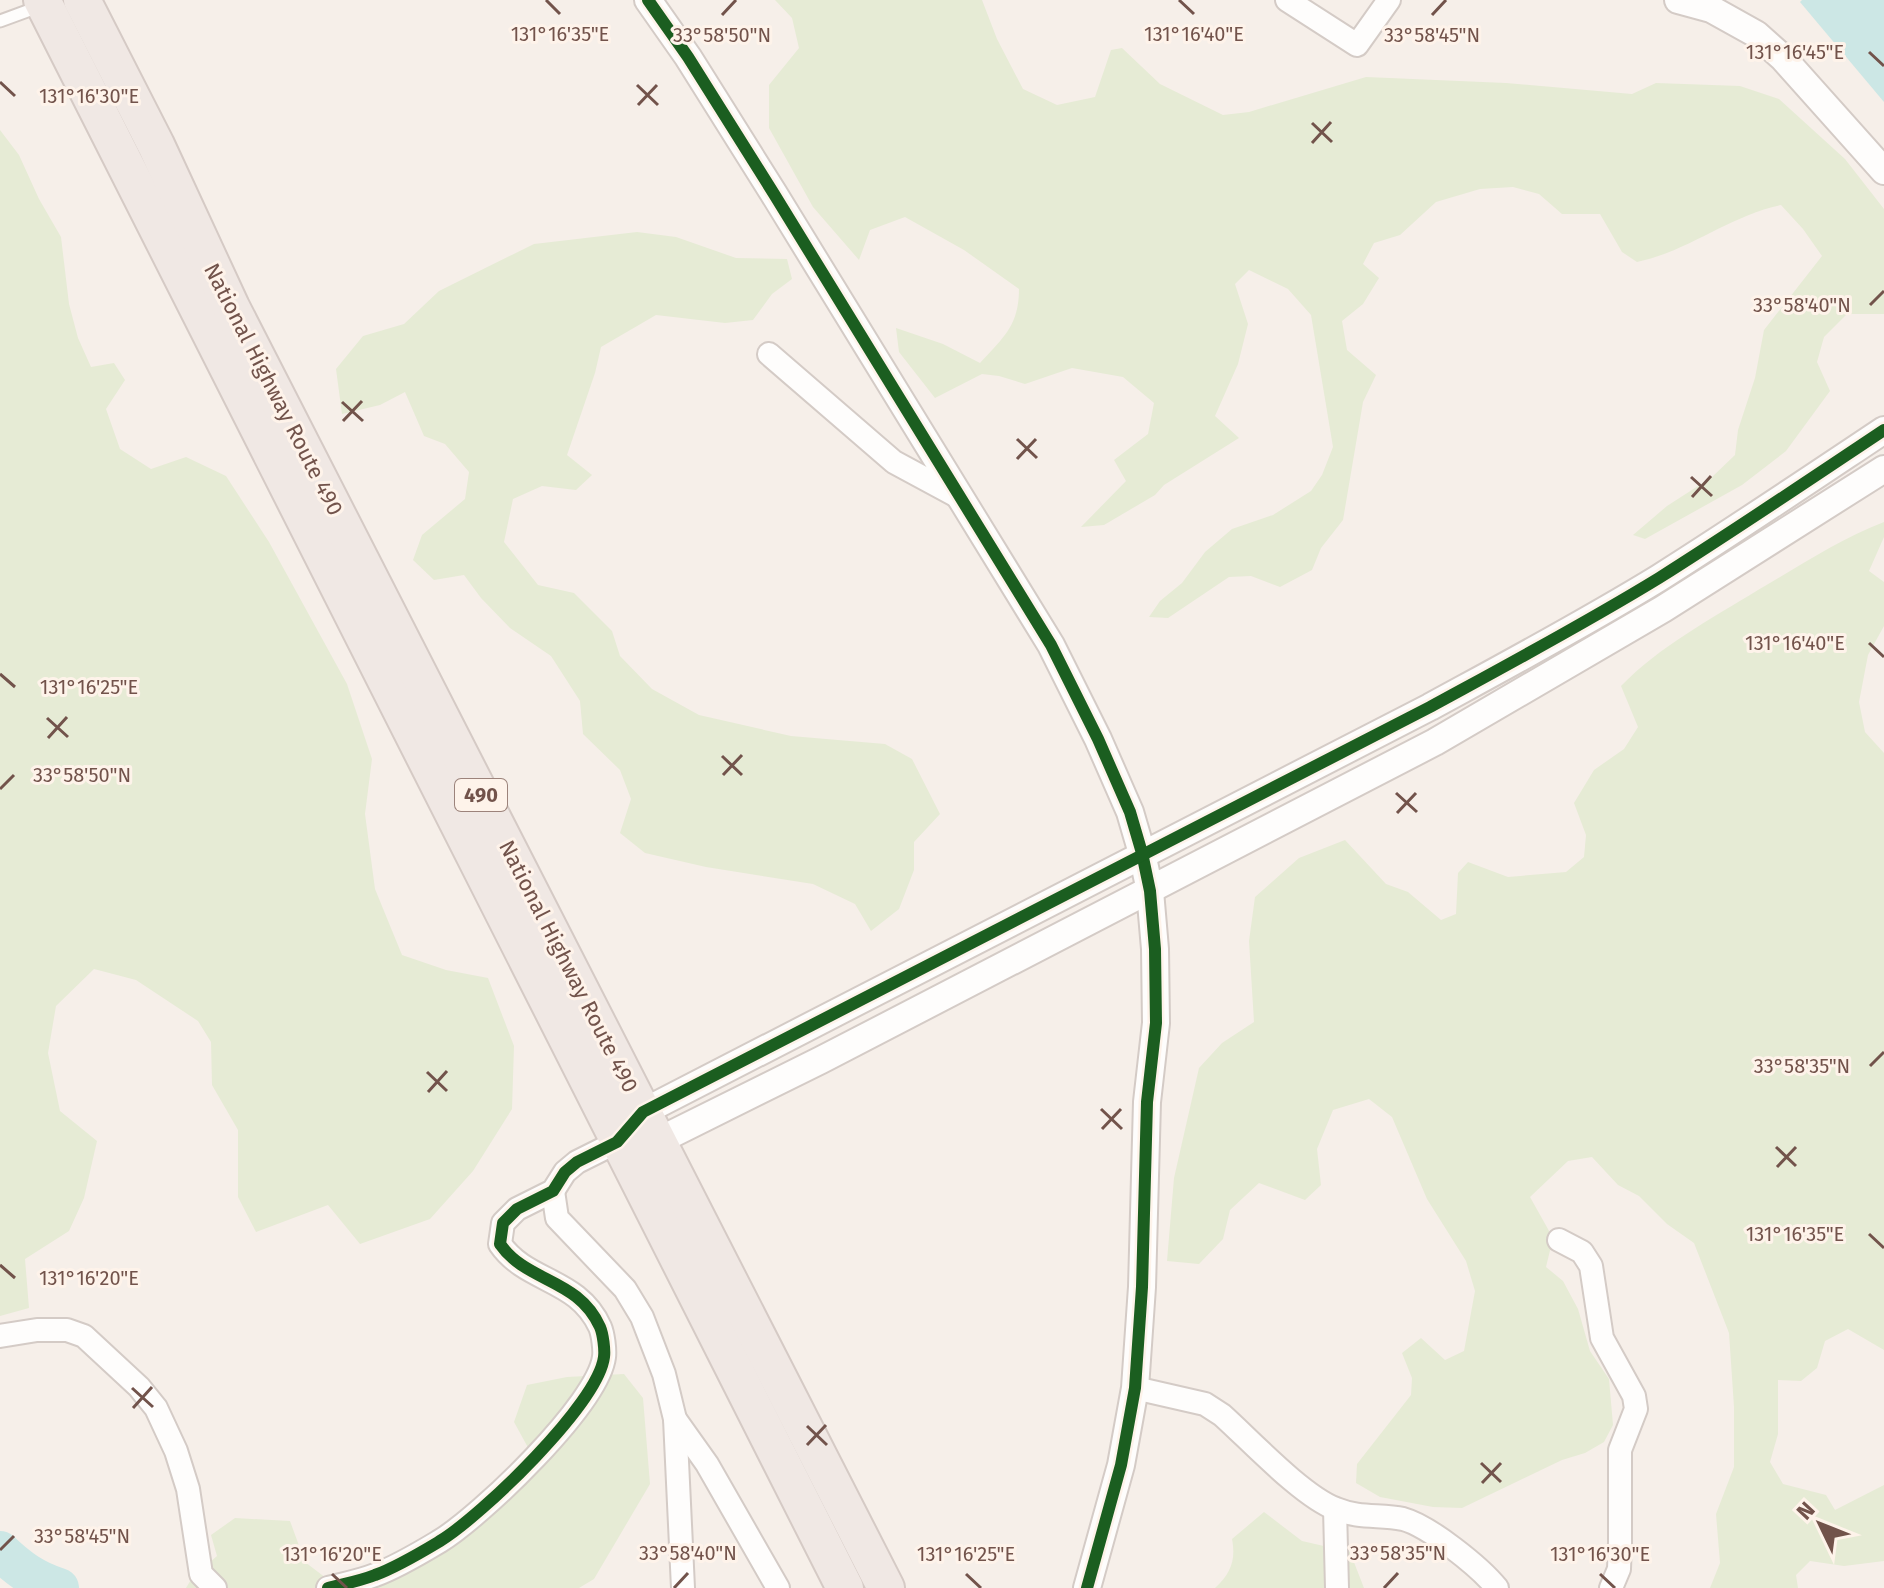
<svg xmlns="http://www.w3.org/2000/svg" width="1884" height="1588" font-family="'Fira Sans',sans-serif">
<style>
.green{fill:#e6ebd5}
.water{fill:#cce7e5}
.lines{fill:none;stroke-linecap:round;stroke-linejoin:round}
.river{stroke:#cce7e5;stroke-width:40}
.service-casing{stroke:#d4cbc6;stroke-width:15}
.minor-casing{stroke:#d4cbc6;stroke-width:26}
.tertiary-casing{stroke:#d4cbc6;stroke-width:30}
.trunk-casing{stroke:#d5cac5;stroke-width:40}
.service{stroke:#fefdfc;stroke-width:11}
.minor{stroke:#fefdfc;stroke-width:22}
.tertiary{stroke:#fefdfc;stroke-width:26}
.trunk{stroke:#f0e8e4;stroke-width:36}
.cycleway-casing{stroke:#fef3ea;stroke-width:17}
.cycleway{stroke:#1b5e20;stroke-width:12}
.ticks{fill:none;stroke:#72534b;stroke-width:3}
.labels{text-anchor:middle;stroke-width:6;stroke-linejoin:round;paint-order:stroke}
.shield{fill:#fef3ea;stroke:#9c837b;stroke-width:2}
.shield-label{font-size:20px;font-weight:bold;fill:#72534b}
.street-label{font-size:22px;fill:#72534b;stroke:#fef3ea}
.ticks-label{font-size:20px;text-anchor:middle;fill:#72534b;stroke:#fef3ea;stroke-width:6;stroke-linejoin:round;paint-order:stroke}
</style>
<rect width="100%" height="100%" fill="#f6efe9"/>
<!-- green -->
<g class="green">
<path d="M775,0h207l15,39 26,50 34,16 38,-8 16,-47 11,-2 38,36 63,31 26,-3 117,-35 140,6 126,11 24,-11 84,3 39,13 66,60 39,50v105h-37l-23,23 -7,25 13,29 -44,60 -44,34 -97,54 -12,-4 34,-29 45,-29 23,-22 3,-25 17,-52 9,-48 58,-74 -19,-27 -22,-24c-52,11 -92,46 -144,57l-15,-10 -22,-38h-38l-23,-20 -26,-7 -33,2 -44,13 -36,33 -26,8 -11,21 16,14 -16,26 -21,17 5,29 29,25 -13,27 -20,118 -22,28 -9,22 -32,17 -29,-11 -22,1 -61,41 -19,-1 11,-16 22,-18 23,-31 27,-23 41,-14 38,-24 11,-16 11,-28 -22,-132 -23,-26 -39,-19 -14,14 13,40 -10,40 -23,52 24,22 -75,47 -9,10 -51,30 -23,2 45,-46 -12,-21 34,-26 6,-31 -31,-26 -51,-9 -47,16 -26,-8 -17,-2 -47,24 -36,-46 -3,-24 47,16 37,19c24,-26 39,-38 39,-74l-55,-39 -59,-33 -35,13 -11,30 -46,-53 -44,-79v-43l30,-37 -7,-30z"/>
<path d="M0,130l19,25 20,44 22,38 8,67 9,34 13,29 23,-4 11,17 -19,29 14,40 31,20 35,-12 40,19 43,66 78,142 25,75 -7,55 10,75 27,66 44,15 42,8 26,68 -2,63 -39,62 -43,48 -70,25 -32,-39 -72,27 -18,-35v-67l-26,-45 -1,-43 -13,-21 -62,-41 -42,-11 -38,37 -8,47 12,58 37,30 -13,57 -15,33 -44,28 4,49 -29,8z"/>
<path d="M637,232l39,5 60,21 51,1 5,20 -20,15 -19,26 -28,3 -69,-8 -55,32 -6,26 -28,82 25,20 -16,15 -34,-4 -29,13 -9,43 34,43 36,8 38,38 8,25 32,33 47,26 92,21 94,8 27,15 28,55 -26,28v28l-15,39 -28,22 -16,-27 -42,-20 -107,-17 -61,-14 -25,-20 11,-34 -11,-29 -37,-36 -3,-33 -29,-45 -41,-28 -29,-30 -17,-23 -30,5 -21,-20 9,-25 43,-36 4,-27 -24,-28 -21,-8 -19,-44 -25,13 -38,9 -6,-45 27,-33 41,-12 35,-33 95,-47z"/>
<path d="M1884,522v15l-15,34 15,11v44l-16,29 -9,47 6,30 19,21v597l-36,-21 -23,12 -8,27 -16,13 -23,-1v54l-8,28 13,22 43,11 9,15 49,-25v76l-40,5 -34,-5 -14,14 2,13h-88l10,-25 -4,-49 18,-47v-60l-5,-74 -35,-90 -27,-19 -28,-28 -21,-11 -26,-28 -24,4 -38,36 23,41 -7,29 17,14 15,28 12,42 19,28 4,46 -9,17 -19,11 -23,7 -100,48 -29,-1 -53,-10 -24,-14 1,-19 54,-69 1,-17 -10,-25 19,-15 24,22 19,-9 11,-60 -9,-30 -39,-62 -35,-82 -23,-18 -36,11 -16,39 4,36 -16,15 -46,-17 -29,27 -7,29 -24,25 -32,-3 7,-83 25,-110 23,-25 32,-21 -5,-81 6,-44 44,-39 46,-18 41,44 22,8 33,28 15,-6 2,-41 10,-11 40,15 58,-5 18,-15 2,-22 -12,-32 20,-33 30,-21 14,-22 -17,-41c39,-40 90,-67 137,-96 42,-24 81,-51 126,-68z"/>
<path d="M624,1374l19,24 7,86 -56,95 -15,9h-221l56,-19 68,-52 55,-53 -23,-42 13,-37 40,-8z"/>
<path d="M1264,1512l38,29 48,11 14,36h-149c16,-15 21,-28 17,-49z"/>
<path d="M235,1518l55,3 15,41 34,26h-153l6,-10 25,-22 -6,-21z"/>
</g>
<!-- water -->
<path class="water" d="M1802,0h82v102l-84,-100z"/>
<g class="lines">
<!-- river -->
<path class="river" d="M0,1551c19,18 34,29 59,37"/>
<defs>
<path id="service" d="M0,21l41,-15"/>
<g id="minor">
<path d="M1287,0l70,45 32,-45"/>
<path d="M769,354l125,108 63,34"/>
<path d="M553,1191l4,27 68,71 17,28 22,57 11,45 8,169"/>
<path d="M1559,1240l23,12 9,14 11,72 32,58 2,13 -16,41v92l-1,27 -8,19"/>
<path d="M0,1336l37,-6h30l17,6 55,51 17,21 20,43 12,38 13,85 14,14"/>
<path d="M1135,1388l70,16 17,11c29,26 80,81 114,94 24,10 45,5 67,10 26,7 77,48 94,69"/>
<path d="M675,1419l32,45 71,124"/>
<path d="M1335,1509l2,79"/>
<path d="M328,1588c15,-4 32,-7 47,-13 22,-8 45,-22 65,-34 41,-25 158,-137 164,-184 1,-7 -1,-23 -4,-30 -22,-49 -73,-44 -100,-83l3,-21 14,-14 36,-18 12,-19 12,-10 40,-20"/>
</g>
<g id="tertiary">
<path d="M648,0l40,57 86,137 277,451 47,94 32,73 12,41 8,38 5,58 1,74 -9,79 -5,185 -7,101 -14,77 -34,123"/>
<path d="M1678,0l33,9 45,25 27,24 101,113"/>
<path d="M633,1123l10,-11 787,-405c77,-42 154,-83 229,-129 76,-48 150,-98 225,-148"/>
<path d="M641,1141h17l163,-81 614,-318 228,-133 221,-140"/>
</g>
<g id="trunk">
<path d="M42,0l803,1588"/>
<path d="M82,0l74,145 75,162 655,1281"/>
</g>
</defs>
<!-- service casing -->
<use href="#service" class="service-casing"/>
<!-- minor casing -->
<use href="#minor" class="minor-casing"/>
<!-- tertiary casing -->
<use href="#tertiary" class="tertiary-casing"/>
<!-- trunk casing -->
<use href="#trunk" class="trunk-casing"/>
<!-- service -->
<use href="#service" class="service"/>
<!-- minor -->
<use href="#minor" class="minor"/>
<!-- tertiary -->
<use href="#tertiary" class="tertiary"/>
<!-- trunk -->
<use href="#trunk" class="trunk"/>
<defs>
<g id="cycleway">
<path d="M648,0l40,57 86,137 277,451 47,94 32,73 12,41 8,38 5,58 1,74 -9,79 -5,185 -7,101 -14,77 -34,123"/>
<path d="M328,1588c15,-4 32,-7 47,-13 22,-8 45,-22 65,-34 41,-25 158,-137 164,-184 1,-7 -1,-23 -4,-30 -22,-49 -73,-44 -100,-83l3,-21 14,-14 36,-18 12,-19 12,-10 40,-20 26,-30 787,-405c77,-42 154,-83 229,-129 76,-48 150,-98 225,-148"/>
</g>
</defs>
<!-- cycleway casing -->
<use href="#cycleway" class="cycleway-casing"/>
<!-- cycleway -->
<use href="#cycleway" class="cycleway"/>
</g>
<!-- ticks -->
<path class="ticks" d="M546,0l14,14M1179,0l15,14M722,15l14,-15M1432,15l14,-15M1869,52l15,14M0,82l15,14M637,85l21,20M638,105l19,-20M1312,123l20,19M1312,143l19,-21M1870,305l14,-14M342,402l21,19M343,421l19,-20M1017,439l20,19M1017,459l19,-20M1691,477l21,19M1692,497l19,-21M1869,643l15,14M0,674l15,13M47,718l21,19M48,738l19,-21M722,756l20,19M723,775l19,-20M0,789l14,-14M1396,793l21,19M1397,813l19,-20M1870,1066l14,-14M427,1072l20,19M428,1092l19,-21M1101,1109l21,20M1102,1129l19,-20M1776,1147l20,19M1777,1167l19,-20M1869,1234l15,14M0,1265l15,13M132,1388l21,19M133,1408l19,-21M807,1426l20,19M807,1445l19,-20M1481,1463l20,19M1482,1483l19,-20M0,1550l14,-14M332,1574l15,14M966,1574l15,14M1600,1574l15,14M674,1588l14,-15M1384,1588l14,-15"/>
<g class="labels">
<!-- shield labels -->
<rect class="shield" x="455" y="779" width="52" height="32" rx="6"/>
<g class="shield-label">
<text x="481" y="802">490</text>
</g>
<!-- street labels -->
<g class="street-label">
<text transform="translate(274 389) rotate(63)" y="8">National Highway Route 490</text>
<text transform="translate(569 966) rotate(63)" y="8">National Highway Route 490</text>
</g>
</g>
<g class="ticks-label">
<text x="560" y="41">131°16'35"E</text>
<text x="1194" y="41">131°16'40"E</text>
<text x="722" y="42">33°58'50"N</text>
<text x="1432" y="42">33°58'45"N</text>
<text x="1795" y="59">131°16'45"E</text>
<text x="89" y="103">131°16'30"E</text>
<text x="1802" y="312">33°58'40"N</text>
<text x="1795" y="650">131°16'40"E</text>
<text x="89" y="694">131°16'25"E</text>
<text x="82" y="782">33°58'50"N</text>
<text x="1802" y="1073">33°58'35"N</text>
<text x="1795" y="1241">131°16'35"E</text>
<text x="89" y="1285">131°16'20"E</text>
<text x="82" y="1543">33°58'45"N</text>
<text x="688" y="1560">33°58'40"N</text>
<text x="1398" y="1560">33°58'35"N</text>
<text x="332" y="1561">131°16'20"E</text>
<text x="966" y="1561">131°16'25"E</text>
<text x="1600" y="1561">131°16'30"E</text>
</g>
<!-- north arrow -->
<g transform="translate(1820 1524) rotate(313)" stroke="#fef3ea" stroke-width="6" paint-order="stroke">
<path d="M0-6L14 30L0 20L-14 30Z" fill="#72534b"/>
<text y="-12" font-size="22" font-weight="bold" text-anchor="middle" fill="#72534b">N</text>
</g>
</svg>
